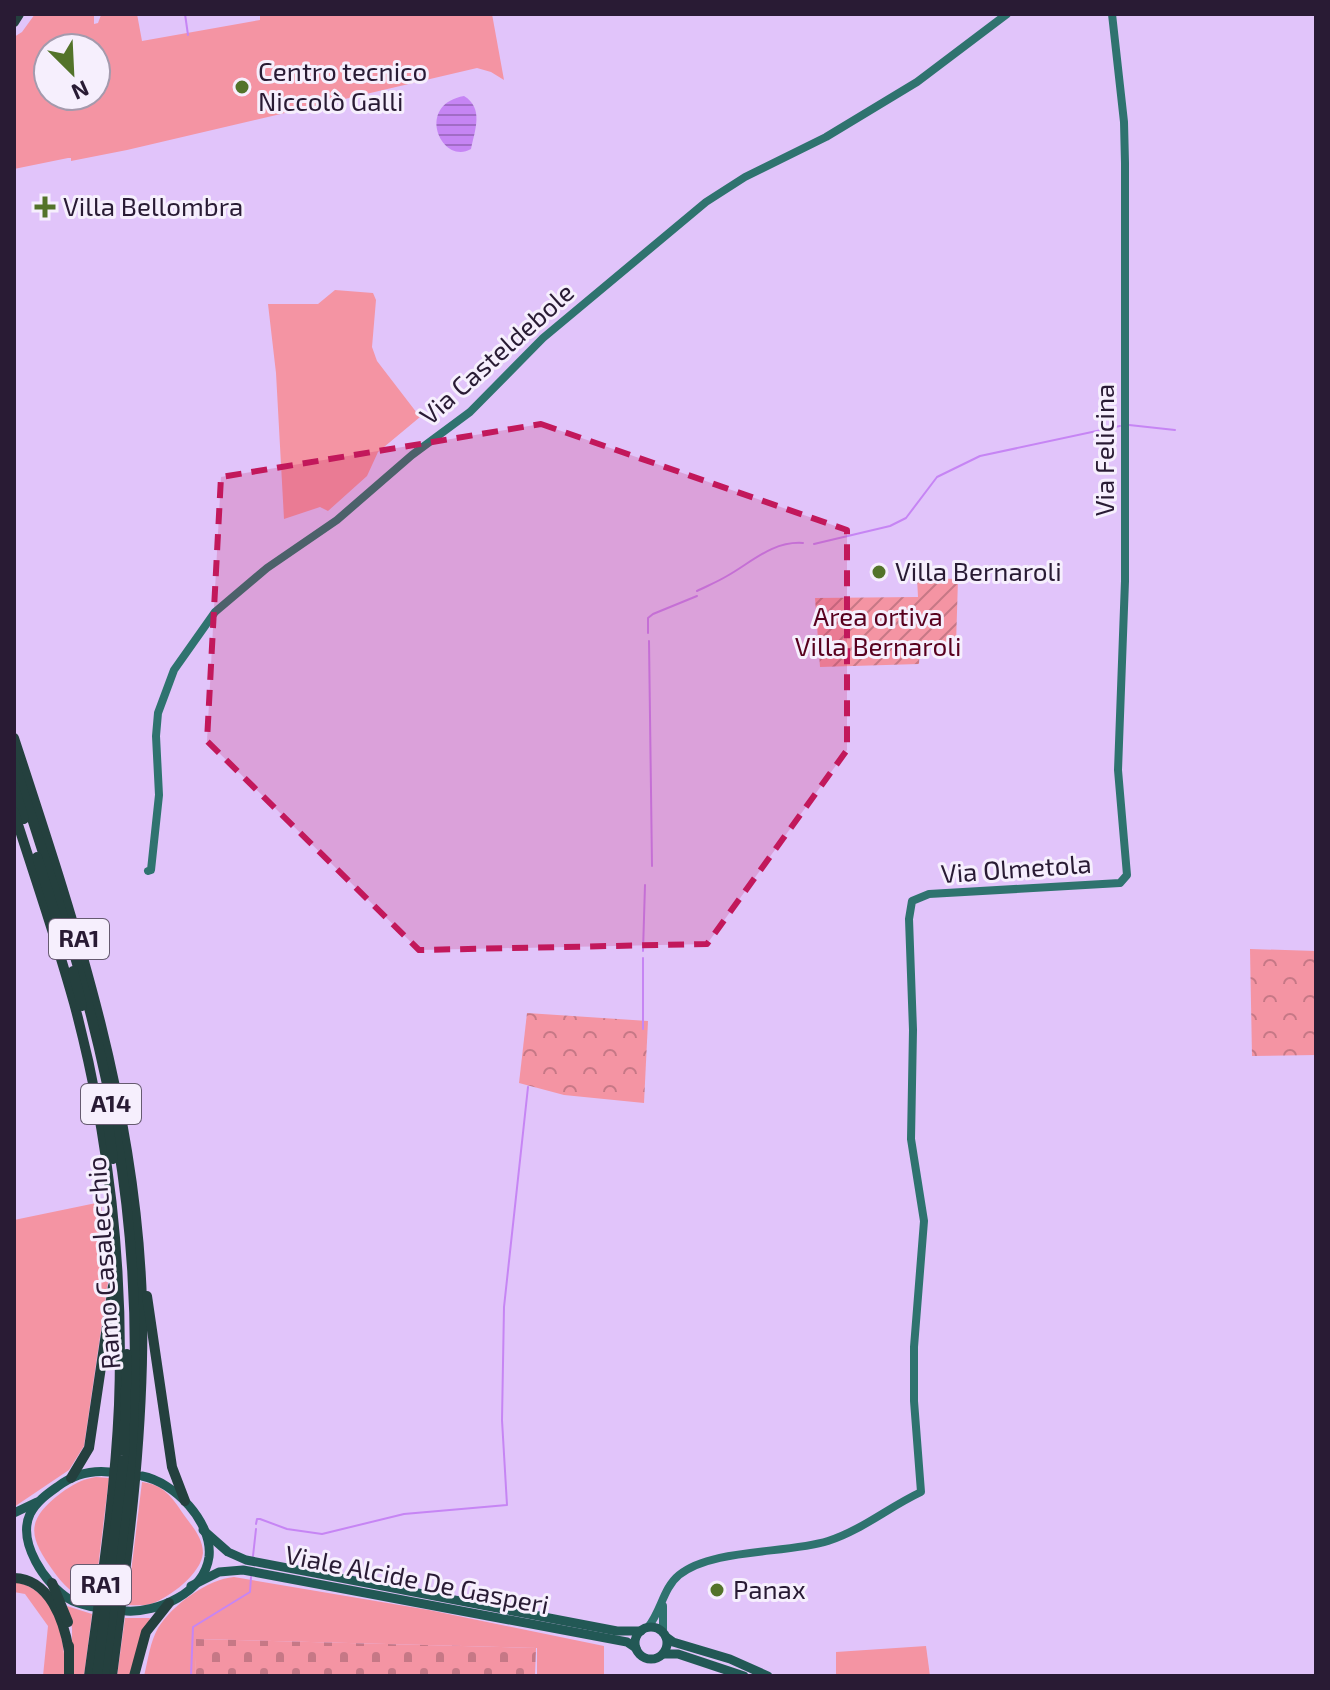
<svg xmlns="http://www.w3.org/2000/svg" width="1330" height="1690" font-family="'Exo 2',sans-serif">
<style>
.grass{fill:#f494a3;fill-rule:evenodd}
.cemetery{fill:url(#cemetery-stones)}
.park{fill:url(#park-crowns)}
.garden{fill:url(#garden-furrows)}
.water{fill:url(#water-rules)}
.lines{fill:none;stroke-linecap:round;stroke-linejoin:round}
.stream{stroke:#c685f4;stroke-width:2}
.secondary{stroke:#2f736f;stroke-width:8}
.primary{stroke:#225855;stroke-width:9}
.highway{stroke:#24403e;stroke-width:10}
.marked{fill:#c2185b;fill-opacity:0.2;stroke:#c2185b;stroke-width:6;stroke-dasharray:16 10;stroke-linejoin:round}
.poi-dot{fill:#53732a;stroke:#f6effd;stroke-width:3}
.labels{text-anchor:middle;stroke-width:6;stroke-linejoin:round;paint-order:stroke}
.shield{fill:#f6effd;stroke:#665b70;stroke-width:2}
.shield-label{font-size:24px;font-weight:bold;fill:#291b34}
.poi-label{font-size:26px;fill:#291b34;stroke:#f6effd;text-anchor:start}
.street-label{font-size:26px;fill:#291b34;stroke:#f6effd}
.park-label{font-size:26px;fill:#58001e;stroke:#f6effd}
</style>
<defs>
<pattern id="cemetery-stones" width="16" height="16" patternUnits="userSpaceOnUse" patternTransform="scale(2)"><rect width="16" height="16" fill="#f494a3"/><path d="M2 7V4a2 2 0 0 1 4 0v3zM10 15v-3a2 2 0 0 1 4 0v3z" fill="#c67886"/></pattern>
<pattern id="park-crowns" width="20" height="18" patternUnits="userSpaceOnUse" patternTransform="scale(2)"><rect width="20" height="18" fill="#f494a3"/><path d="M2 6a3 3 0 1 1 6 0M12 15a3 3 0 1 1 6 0" fill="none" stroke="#c67886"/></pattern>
<pattern id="garden-furrows" width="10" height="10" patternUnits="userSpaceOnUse" patternTransform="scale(2)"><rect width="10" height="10" fill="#f494a3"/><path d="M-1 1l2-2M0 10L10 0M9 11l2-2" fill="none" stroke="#c67886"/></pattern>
<pattern id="water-rules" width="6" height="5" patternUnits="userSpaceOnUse" patternTransform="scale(2)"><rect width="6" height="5" fill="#c685f4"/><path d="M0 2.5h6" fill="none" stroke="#a16cc6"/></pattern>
</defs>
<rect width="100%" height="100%" fill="#e1c4fa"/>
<!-- grass -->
<g class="grass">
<path d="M35,14h59v10l4,-1 3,-8 36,-1 5,27 118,-21v-6h232l12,66 -13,-8 -14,-4 -350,82 -56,11v-3h-3l-54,11v-132l8,-5zM48,48h48v48h-48z"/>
<path d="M335,290l38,3 3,7 -4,47 5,14 43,56 -42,35 -11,24 -39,35 -8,-4 -36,12 -8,-146 -8,-69h50z"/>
<path d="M101,1202l7,80 -24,164 -15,24 -55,37v-287z"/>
<path d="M96,1477l13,1 -15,122c-20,-4 -28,-12 -40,-28 -25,-35 -30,-51 7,-79 11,-8 21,-14 35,-16z"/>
<path d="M142,1482c22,3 30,15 42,33 8,11 19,23 19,38 -2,21 -33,44 -52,51 -8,2 -16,1 -24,1z"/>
<path d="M234,1577l195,33 175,36v30h-67v-28l-340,-9 -2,37h-51c4,-16 6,-34 14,-48 14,-23 50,-49 76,-51z"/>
<path d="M14,1582c42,6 52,58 51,94h-22l5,-50 -23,-32 -11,-2z"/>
<path d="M67,1606l25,8 -8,62h-12v-48z"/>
<path d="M125,1618h25l-20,58h-13z"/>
<path d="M926,1646l4,30h-94v-24z"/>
</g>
<!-- cemetery -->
<path class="cemetery" d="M196,1639l340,9 -1,28h-340z"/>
<!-- park -->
<g class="park">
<path d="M1250,949l66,2v104l-64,1z"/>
<path d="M527,1013l121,8 -4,82 -80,-8 -45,-12z"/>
</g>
<!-- garden -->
<path class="garden" d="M917,578l41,1 -2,66 -36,1 -1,18 -99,3 -5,-69 103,-1z"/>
<!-- water -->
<path class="water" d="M464,96c20,12 11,34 7,53 -29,17 -57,-44 -7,-53z"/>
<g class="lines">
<!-- stream -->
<g class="stream">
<path d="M185,14l3,21"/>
<path d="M1129,425l46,5"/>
<path d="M814,544l76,-18 16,-8 31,-41 43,-21 140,-30"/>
<path d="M697,591c10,-5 20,-9 30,-15 25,-14 45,-35 76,-33"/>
<path d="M648,633v-15l5,-4 44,-18"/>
<path d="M649,641l3,225"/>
<path d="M643,951l2,-66"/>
<path d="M643,958v71"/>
<path d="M256,1524l1,-5h3l27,10 35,5 82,-20 103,-9 -5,-85 2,-113 24,-220"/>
<path d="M253,1556l3,-27"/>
<path d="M191,1676l2,-49 57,-35 1,-15"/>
</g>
<!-- secondary -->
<g class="secondary">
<path d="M148,871l3,-1 8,-75 -3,-59 2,-23 16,-43 41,-58 52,-44 70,-48 75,-65 58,-43 73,-74 163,-136 39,-25 81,-40 91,-55 90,-68"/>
<path d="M648,1627c13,-15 15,-39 31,-52 33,-27 108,-21 149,-34 34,-11 61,-34 93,-49l-7,-91v-54l10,-126 -13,-82 2,-109 -4,-111 3,-18 17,-7 191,-11 7,-8 -9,-105 7,-189v-418l-1,-41 -12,-108"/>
<path d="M663,1633v-27"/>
</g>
<!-- primary -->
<g class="primary">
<path d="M14,1513l23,-11"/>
<path d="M203,1530l25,22 18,8 371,71h24"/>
<path d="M191,1586l28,-14 24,-2 384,72 9,6"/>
<path d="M93,1607c-8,-2 -16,-3 -24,-8 -24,-15 -52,-57 -39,-85 6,-12 17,-20 27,-27 16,-12 32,-17 52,-15"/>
<path d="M126,1611c31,2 78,-18 83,-54 4,-35 -35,-75 -67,-81"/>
<circle cx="651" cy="1643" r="16"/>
<path d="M666,1637l7,5 57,17 38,17"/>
<path d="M663,1654h15l66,22"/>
</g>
<!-- highway -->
<g class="highway">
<path d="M14,22l5,-8"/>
<path d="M14,738c61,186 122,367 128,564 3,126 -14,249 -30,374"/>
<path d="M14,763c40,124 82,246 103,375 16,95 21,194 16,291 -5,82 -18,165 -29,247"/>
<path d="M14,787l10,32"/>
<path d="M14,812c20,63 42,126 60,191 35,129 50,268 45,402 -4,91 -18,181 -30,271"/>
<path d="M37,857l28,88"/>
<path d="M73,971l9,35"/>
<path d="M108,1123l5,36"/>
<path d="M147,1296l25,171 13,34"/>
<path d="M71,1478l18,-30 24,-162"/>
<path d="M14,1578c36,1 50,43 55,73"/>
<path d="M52,1583l16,39"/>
<path d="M69,1676v-30"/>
<path d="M97,1676l27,-220 3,-102"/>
<path d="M134,1676l12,-44 23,-29"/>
</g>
</g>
<!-- marked area -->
<path class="marked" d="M541,424l306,106v220l-140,194 -288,6 -212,-209 14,-264z"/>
<!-- markers -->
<g class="poi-dot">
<circle cx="242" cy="87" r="8"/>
<path d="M41 195h8v8h8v8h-8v8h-8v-8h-8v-8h8z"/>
<circle cx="879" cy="572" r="8"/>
<circle cx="717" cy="1590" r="8"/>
</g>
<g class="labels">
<!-- shield labels -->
<g class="shield">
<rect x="49" y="919" width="60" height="40" rx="6"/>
<rect x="81" y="1084" width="60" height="40" rx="6"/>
<rect x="71" y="1565" width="60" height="40" rx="6"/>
</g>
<g class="shield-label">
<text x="79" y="947">RA1</text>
<text x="111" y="1112">A14</text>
<text x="101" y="1593">RA1</text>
</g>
<!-- poi labels -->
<g class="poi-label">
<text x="258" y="81">Centro tecnico<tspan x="258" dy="30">Niccolò Galli</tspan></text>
<text x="63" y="216">Villa Bellombra</text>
<text x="895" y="581">Villa Bernaroli</text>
<text x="733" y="1599">Panax</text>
</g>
<!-- street labels -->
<g class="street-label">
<text transform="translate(497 354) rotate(-42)" y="9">Via Casteldebole</text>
<text transform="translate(1105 450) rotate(-90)" y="9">Via Felicina</text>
<text transform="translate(1016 869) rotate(-4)" y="9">Via Olmetola</text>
<text transform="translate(104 1263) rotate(-94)" y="9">Ramo Casalecchio</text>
<text transform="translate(417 1580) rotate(11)" y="9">Viale Alcide De Gasperi</text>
</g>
<!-- park labels -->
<g class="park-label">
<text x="878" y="626">Area ortiva<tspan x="878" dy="30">Villa Bernaroli</tspan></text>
</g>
</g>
<!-- border -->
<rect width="1330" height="1690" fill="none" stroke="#291b34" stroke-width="32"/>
<!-- north arrow -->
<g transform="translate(72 72) rotate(156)"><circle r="38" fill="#f6effd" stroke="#a49aad" stroke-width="2"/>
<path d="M0-6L14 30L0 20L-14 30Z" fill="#53732a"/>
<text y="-12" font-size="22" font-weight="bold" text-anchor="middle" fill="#291b34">N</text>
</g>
</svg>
